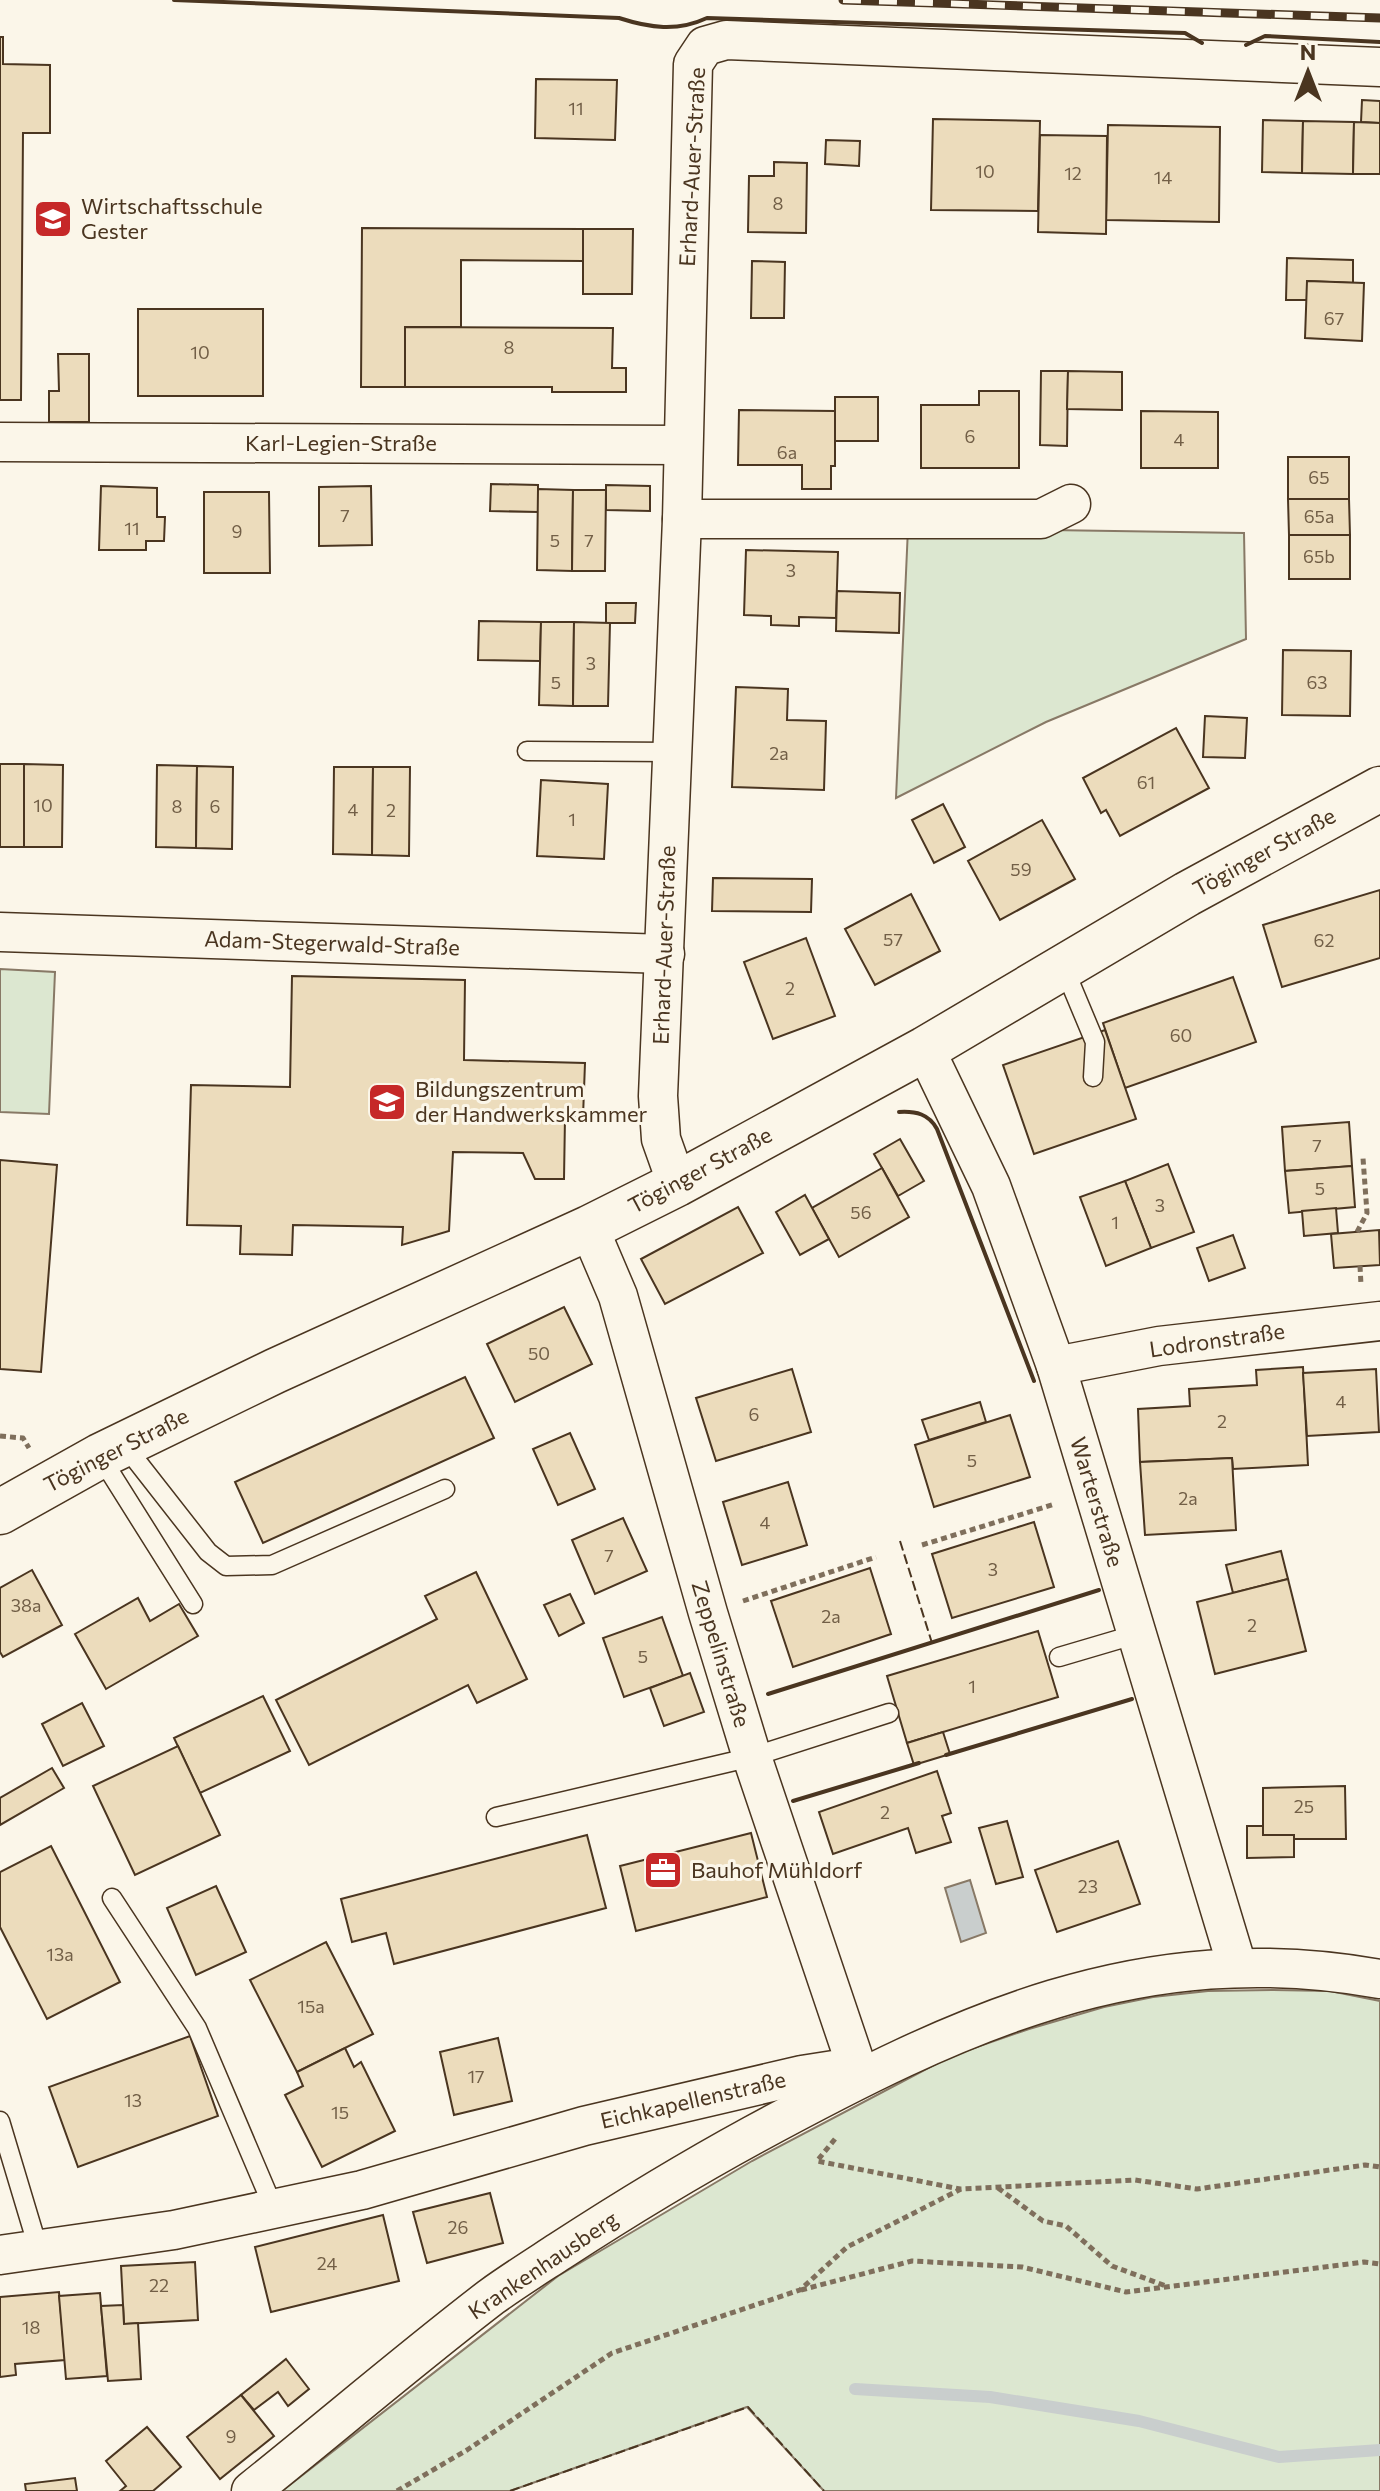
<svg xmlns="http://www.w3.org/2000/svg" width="1380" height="2491" font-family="Commissioner,sans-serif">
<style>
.green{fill:#dce7d0;stroke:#887966;stroke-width:2}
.water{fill:#c9cecd;stroke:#887966;stroke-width:2}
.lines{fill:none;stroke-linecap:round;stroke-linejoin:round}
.stream{stroke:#c9cecd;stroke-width:12}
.building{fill:#ecdcbc;stroke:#4a3520;stroke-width:2}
.service-casing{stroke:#4a3520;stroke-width:21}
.minor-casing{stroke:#4a3520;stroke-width:41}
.tertiary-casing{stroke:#4a3520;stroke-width:47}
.path{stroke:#7f6f5c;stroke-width:5;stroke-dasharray:6 4;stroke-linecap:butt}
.service{stroke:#fbf6e9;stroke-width:18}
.minor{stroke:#fbf6e9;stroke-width:38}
.tertiary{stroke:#fbf6e9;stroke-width:44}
.rail-casing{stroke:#4a3520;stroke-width:9}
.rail{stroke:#fbf6e9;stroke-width:6;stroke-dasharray:18;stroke-linecap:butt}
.fence{stroke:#4a3520;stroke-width:2;stroke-dasharray:10 4;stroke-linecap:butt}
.wall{stroke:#4a3520;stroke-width:4}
.labels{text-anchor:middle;stroke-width:6;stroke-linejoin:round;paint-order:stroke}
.number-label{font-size:18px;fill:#725f47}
.street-label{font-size:22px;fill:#4a3520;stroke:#fbf6e9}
.poi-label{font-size:22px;fill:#4a3520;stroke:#fbf6e9;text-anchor:start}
</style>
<rect width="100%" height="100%" fill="#fbf6e9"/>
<!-- green -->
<g class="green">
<path d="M908,528l336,5 2,106 -200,83 -150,76z"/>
<path d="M0,969l55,3 -6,142 -49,-2z"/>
<path d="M1273,1990l57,1 50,10v490h-556l-77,-84 -237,84h-228l276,-215 194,-115 199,-105 78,-27 75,-22 49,-10 55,-6z"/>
</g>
<!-- water -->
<path class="water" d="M970,1880l16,53 -25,9 -16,-54z"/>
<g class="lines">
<!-- stream -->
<path class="stream" d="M855,2389l135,8 149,24 140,36 101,-7"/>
</g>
<!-- building -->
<g class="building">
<path d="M0,37h3v27l47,1v68h-27l-2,267h-21z"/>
<path d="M536,79l81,1 -2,60 -80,-2z"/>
<path d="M1362,100l18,1v22l-19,-1z"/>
<path d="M933,119l107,2 -2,90 -107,-1z"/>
<path d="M1263,120l40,1 -1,52 -40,-1z"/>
<path d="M1303,121l51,1 -1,52 -51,-1z"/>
<path d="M1354,122l26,1v51h-27z"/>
<path d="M1108,125l112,2 -1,95 -113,-2z"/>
<path d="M1040,135l67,1 -1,98 -68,-2z"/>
<path d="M826,140l34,1 -1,25 -34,-2z"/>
<path d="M774,162l33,1 -1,70 -58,-1 1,-56h25z"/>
<path d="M362,228l221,1v32l-122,-1v67h-56v60h-44z"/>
<path d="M583,229h50l-1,65h-49z"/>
<path d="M1287,258l66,2v23l-46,-2v19h-21z"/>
<path d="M752,261l33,1 -1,56h-33z"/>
<path d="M1307,281l57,2 -2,58 -57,-3z"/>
<rect x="138" y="309" width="125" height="87"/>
<path d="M405,327l208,1 -1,40h14v24h-74v-5h-147z"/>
<path d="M58,354h31v68h-40v-31h10z"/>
<path d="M1041,371h27l-1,75 -27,-1z"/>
<path d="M1068,371l54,1v38l-55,-1z"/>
<path d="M979,391h40v77h-98v-63h58z"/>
<rect x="835" y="397" width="43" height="44"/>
<path d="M739,410l96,1v55h-4v23h-29v-24h-64z"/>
<path d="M1141,411l77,1v56h-77z"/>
<rect x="1288" y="457" width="61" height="42"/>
<path d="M491,484l47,1v27l-48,-1z"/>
<path d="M606,485l44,1v25l-44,-1z"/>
<path d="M101,486l56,2v29h8l-1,24h-18v9h-47z"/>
<path d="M371,486l1,59 -53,1v-59z"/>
<path d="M538,489l35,1 -1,81 -35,-1z"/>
<path d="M573,490h33l-1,81h-33z"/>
<path d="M204,492h65l1,81h-66z"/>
<path d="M1288,499h61l1,36h-61z"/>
<rect x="1289" y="535" width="61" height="44"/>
<path d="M746,550l92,2 -2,66 -37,-1v9l-28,-1v-9l-27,-1z"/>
<path d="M837,591l63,2 -1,40 -63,-2z"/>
<path d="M606,603h30l-1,20h-29z"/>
<path d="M479,621l62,1 -1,39 -62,-1z"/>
<path d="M541,622h33l-1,84 -34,-1z"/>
<path d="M574,622l36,1 -2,83h-35z"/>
<path d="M1283,650l68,1 -1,65 -68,-1z"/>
<path d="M736,687l52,2 -1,31 39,1 -2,69 -92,-3z"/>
<path d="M1205,716l42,2 -2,40 -42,-1z"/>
<path d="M1176,728l33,60 -89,48 -14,-26 -5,3 -18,-35z"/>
<rect x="0" y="764" width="24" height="83"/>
<path d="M24,764l39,1 -1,82h-38z"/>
<path d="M157,765l40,1 -1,82 -40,-1z"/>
<path d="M197,766l36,1 -1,82 -36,-1z"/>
<path d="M334,767h39l-1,88 -39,-1z"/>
<path d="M373,767h37l-1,89 -37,-1z"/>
<path d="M541,780l67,4 -4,75 -67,-3z"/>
<path d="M943,804l22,43 -31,16 -22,-43z"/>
<path d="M1042,820l33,59 -75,41 -32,-59z"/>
<path d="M713,878l99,1 -1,33 -99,-1z"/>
<path d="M1380,890v68l-98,29 -19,-62z"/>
<path d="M911,894l29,57 -65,34 -30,-56z"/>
<path d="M806,938l29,78 -62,23 -29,-77z"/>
<path d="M292,976l173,4 -1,80 121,3 -2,54h-18l-1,62h-29l-12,-26 -70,-1 -4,79 -47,14 1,-18 -110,-2 -1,30 -52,-1 1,-28 -54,-1 4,-140 99,2z"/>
<path d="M1233,977l23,65 -131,46 -22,-65z"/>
<path d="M1105,1030l31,89 -102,35 -31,-89z"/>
<path d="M1349,1122l3,44 -67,5 -3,-44z"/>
<path d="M900,1139l24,42 -26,15 -24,-42z"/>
<path d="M0,1160l57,5 -16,207 -41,-3z"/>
<path d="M1168,1164l26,68 -43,16 -26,-67z"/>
<path d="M1352,1166l3,41 -66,6 -4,-42z"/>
<path d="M882,1168l27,49 -70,40 -27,-49z"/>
<path d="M1125,1181l26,67 -45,18 -26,-69z"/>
<path d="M805,1195l24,44 -29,16 -24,-43z"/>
<path d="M738,1207l25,46 -98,51 -24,-45z"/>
<path d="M1336,1208l2,25 -34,3 -2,-25z"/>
<path d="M1379,1230l1,35 -46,3 -3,-34z"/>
<path d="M1233,1235l12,33 -36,13 -12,-33z"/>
<path d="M564,1307l28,57 -77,38 -28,-58z"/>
<path d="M1303,1367l5,98 -75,4 -1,-11 -92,4 -2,-53 52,-3 -1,-17 68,-4 -1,-15z"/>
<path d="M792,1369l19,63 -95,29 -20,-63z"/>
<path d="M1376,1369l3,63 -72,4 -4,-63z"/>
<path d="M465,1377l29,61 -231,105 -28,-61z"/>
<path d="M980,1402l6,20 -57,18 -7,-20z"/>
<path d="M1010,1415l20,62 -96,30 -19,-62z"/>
<path d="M570,1433l25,56 -37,16 -25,-56z"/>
<path d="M1232,1458l4,72 -91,5 -5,-73z"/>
<path d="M788,1482l19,63 -65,20 -19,-63z"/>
<path d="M623,1518l24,53 -52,23 -23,-54z"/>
<path d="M1034,1522l20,65 -102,31 -20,-64z"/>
<path d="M1281,1551l7,28 -55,14 -7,-28z"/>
<path d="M870,1568l21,66 -98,33 -22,-66z"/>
<path d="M32,1570l30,55 -59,32 -3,-5v-64z"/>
<path d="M476,1572l51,107 -50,24 -9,-18 -159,80 -33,-65 161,-81 -12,-23z"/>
<path d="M1288,1579l18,72 -91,23 -18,-72z"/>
<path d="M570,1594l14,29 -25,13 -15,-31z"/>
<path d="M138,1598l12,23 29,-17 19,32 -92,53 -31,-55z"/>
<path d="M662,1617l21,59 -59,21 -21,-59z"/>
<path d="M1038,1631l20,66 -151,46 -20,-67z"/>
<path d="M690,1673l14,39 -40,14 -14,-38z"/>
<path d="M263,1696l27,55 -90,42 -26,-55z"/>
<path d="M82,1703l22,43 -41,20 -21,-42z"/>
<path d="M943,1732l7,22 -36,11 -7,-22z"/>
<path d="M178,1746l42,89 -85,40 -42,-89z"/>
<path d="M52,1768l12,20 -64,37v-27z"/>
<path d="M937,1771l14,42 -9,3 9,26 -35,11 -8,-25 -75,26 -14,-42z"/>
<path d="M1345,1786l1,53h-52v-4h-31v-47z"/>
<path d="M1007,1821l16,56 -27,7 -17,-56z"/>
<path d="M1247,1826h16v9h31v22l-47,1z"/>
<path d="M751,1833l16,64 -131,34 -16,-65z"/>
<path d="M587,1835l19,73 -212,56 -8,-31 -34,9 -11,-43z"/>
<path d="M1118,1841l22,63 -83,28 -22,-62z"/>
<path d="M51,1846l69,136 -73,37 -47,-92v-55z"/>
<path d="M216,1886l30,66 -50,23 -29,-67z"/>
<path d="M326,1942l47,92 -76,38 -47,-92z"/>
<path d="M190,2036l28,80 -140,51 -29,-80z"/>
<path d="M498,2038l14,63 -58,14 -14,-63z"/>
<path d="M345,2048l9,19 7,-5 34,69 -73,36 -37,-72 18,-9 -6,-14z"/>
<path d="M490,2193l13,50 -76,20 -14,-51z"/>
<path d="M383,2215l16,66 -128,31 -16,-65z"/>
<path d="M195,2262l3,58 -74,4 -3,-58z"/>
<path d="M59,2292l6,68 -50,4 1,11 -16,2v-80z"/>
<path d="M100,2293l7,83 -41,3 -7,-83z"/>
<path d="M123,2305l1,19 14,-1 3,56 -33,2 -7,-75z"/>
<path d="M286,2359l23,30 -21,17 -10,-14 -24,18 -13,-15z"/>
<path d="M241,2395l33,41 -54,43 -33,-42z"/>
<path d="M147,2427l34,40 -28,24h-33l6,-5 -20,-25z"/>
<path d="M75,2478l2,13h-51l-1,-7z"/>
</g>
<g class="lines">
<defs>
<g id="service">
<path d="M527,751l144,1"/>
<path d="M1064,968l31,74 -2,35"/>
<path d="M127,1444l9,16 72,92 18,14 46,-1 173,-76"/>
<path d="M100,1456l93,148"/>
<path d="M1059,1657l78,-23"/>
<path d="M496,1817l256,-60 137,-44"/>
<path d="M112,1898l85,130 77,181"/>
<path d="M0,2121l39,130"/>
</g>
<g id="minor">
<path d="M0,442l682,3"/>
<path d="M682,519h359l30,-15"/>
<path d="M0,932l665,22"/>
<path d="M925,1049l66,137 65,180 181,600"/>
<path d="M677,1184l-16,-45 -3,-43 24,-577 11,-455 12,-18 21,-6 654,27"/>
<path d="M589,1228l29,68 90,317 44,144 108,320"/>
<path d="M1056,1366l103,-20 221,-25"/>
<path d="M0,2255l174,-25 188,-40 222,-64 218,-51 32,-5 26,7"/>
<path d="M251,2491c80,-64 158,-131 240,-194 22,-16 46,-31 69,-46 63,-41 127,-80 193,-116 205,-111 387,-199 627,-156"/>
</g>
<path id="tertiary" d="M0,1512l100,-56 175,-85 314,-143 88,-44 248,-135 262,-155 193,-105"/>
</defs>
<!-- service casing -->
<use href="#service" class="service-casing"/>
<!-- minor casing -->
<use href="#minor" class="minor-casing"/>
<!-- tertiary casing -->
<use href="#tertiary" class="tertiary-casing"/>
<!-- path -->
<g class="path">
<path d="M1357,1232l10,-19 -4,-55"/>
<path d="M1360,1266l1,19"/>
<path d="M0,1436l23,2 6,10"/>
<path d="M922,1545l133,-41"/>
<path d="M743,1601l133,-44"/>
<path d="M835,2139l-18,22 143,28"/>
<path d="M998,2188l45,33 23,5 46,40 54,20"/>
<path d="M801,2290l111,-29 110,6 104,25 238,-30 16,2"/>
<path d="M397,2491l70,-41 145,-97 188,-63 47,-43 114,-58 174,-9 62,9 168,-24 15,2"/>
</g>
<!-- service -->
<use href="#service" class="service"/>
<!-- minor -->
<use href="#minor" class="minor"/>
<!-- tertiary -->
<use href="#tertiary" class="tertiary"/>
<defs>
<path id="rail" d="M843,0l537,18"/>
</defs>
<!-- rail casing -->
<use href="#rail" class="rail-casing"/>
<!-- rail -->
<use href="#rail" class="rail"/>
<!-- fence -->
<g class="fence">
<path d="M900,1541l32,102"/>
<path d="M510,2491l238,-84 76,84"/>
</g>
<!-- wall -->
<g class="wall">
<path d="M174,0l445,18c31,10 58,14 88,0l478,15 17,10"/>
<path d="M1246,45l19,-9 115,6"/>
<path d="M899,1112c17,-1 30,2 38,17l97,252"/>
<path d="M768,1694l331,-104"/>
<path d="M946,1755l186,-56"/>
<path d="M793,1801l126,-38"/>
</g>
</g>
<!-- icons -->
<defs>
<symbol id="school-square" viewBox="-11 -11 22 22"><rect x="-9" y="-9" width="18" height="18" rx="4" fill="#c62828" stroke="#fbf6e9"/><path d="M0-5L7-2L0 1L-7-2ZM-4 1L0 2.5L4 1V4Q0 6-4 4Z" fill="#fff"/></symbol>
<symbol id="university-square" viewBox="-11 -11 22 22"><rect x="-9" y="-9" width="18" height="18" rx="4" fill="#c62828" stroke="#fbf6e9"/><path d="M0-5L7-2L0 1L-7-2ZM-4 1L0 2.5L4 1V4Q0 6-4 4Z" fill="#fff"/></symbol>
<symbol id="office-square" viewBox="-11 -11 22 22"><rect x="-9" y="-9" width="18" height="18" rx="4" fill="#c62828" stroke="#fbf6e9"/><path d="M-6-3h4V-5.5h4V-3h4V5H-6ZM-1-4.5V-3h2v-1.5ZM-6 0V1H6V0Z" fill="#fff"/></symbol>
</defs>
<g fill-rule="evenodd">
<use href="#school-square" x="31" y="197" width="44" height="44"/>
<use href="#university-square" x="365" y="1080" width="44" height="44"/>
<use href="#office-square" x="641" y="1848" width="44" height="44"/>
</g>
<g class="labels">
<!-- number labels -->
<g class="number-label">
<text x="576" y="115">11</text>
<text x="985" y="178">10</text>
<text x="1073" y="180">12</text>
<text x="1163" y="184">14</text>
<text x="778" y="210">8</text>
<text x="1334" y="325">67</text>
<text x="509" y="354">8</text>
<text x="200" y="359">10</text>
<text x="970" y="443">6</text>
<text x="1179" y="446">4</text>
<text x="787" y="459">6a</text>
<text x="1319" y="484">65</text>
<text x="345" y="522">7</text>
<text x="1319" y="523">65a</text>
<text x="132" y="535">11</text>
<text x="237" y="538">9</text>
<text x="555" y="547">5</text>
<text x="589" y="547">7</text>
<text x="1319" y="563">65b</text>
<text x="791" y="577">3</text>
<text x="591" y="670">3</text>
<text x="556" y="689">5</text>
<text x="1317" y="689">63</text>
<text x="779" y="760">2a</text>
<text x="1146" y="789">61</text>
<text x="43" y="812">10</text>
<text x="177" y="813">8</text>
<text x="215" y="813">6</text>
<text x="353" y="816">4</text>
<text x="391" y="817">2</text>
<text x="572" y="826">1</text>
<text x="1021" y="876">59</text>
<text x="893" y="946">57</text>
<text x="1324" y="947">62</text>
<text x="790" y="995">2</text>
<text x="1181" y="1042">60</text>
<text x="1317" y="1152">7</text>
<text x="1320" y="1195">5</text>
<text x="1160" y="1212">3</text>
<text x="861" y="1219">56</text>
<text x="1115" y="1229">1</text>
<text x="539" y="1360">50</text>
<text x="1341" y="1408">4</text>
<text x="754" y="1421">6</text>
<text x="1222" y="1428">2</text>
<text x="972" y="1467">5</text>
<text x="1188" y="1505">2a</text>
<text x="765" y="1529">4</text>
<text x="609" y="1562">7</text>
<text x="993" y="1576">3</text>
<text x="26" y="1612">38a</text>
<text x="831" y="1623">2a</text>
<text x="1252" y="1632">2</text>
<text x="643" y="1663">5</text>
<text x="972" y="1693">1</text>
<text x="1304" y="1813">25</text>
<text x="885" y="1819">2</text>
<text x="1088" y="1893">23</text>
<text x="60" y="1961">13a</text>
<text x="311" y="2013">15a</text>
<text x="476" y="2083">17</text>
<text x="133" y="2107">13</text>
<text x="340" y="2119">15</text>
<text x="458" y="2234">26</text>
<text x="327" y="2270">24</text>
<text x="159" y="2292">22</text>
<text x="31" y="2334">18</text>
<text x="231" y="2443">9</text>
</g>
<!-- street labels -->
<g class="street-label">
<text transform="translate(692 167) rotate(-87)" y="8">Erhard-Auer-Straße</text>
<text x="341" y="451">Karl-Legien-Straße</text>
<text transform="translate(1264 852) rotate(-29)" y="8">Töginger Straße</text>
<text transform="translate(332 943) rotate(2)" y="8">Adam-Stegerwald-Straße</text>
<text transform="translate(664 945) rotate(-88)" y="8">Erhard-Auer-Straße</text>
<text transform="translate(700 1170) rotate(-28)" y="8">Töginger Straße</text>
<text transform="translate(1217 1340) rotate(-8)" y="8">Lodronstraße</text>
<text transform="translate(116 1450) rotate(-27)" y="8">Töginger Straße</text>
<text transform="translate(1097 1502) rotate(73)" y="8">Warterstraße</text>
<text transform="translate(721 1654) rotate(73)" y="8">Zeppelinstraße</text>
<text transform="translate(693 2100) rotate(-13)" y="8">Eichkapellenstraße</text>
<text transform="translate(543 2265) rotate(-34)" y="8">Krankenhausberg</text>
</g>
<!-- poi labels -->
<g class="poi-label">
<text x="81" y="214">Wirtschaftsschule<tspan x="81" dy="25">Gester</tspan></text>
<text x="415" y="1097">Bildungszentrum<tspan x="415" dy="25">der Handwerkskammer</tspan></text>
<text x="691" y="1878">Bauhof Mühldorf</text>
</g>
</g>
<!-- north arrow -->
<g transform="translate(1308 72)" stroke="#fbf6e9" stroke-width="6" paint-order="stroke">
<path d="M0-6L14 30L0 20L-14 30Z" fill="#4a3520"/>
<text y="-12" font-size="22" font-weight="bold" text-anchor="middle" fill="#4a3520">N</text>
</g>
</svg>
